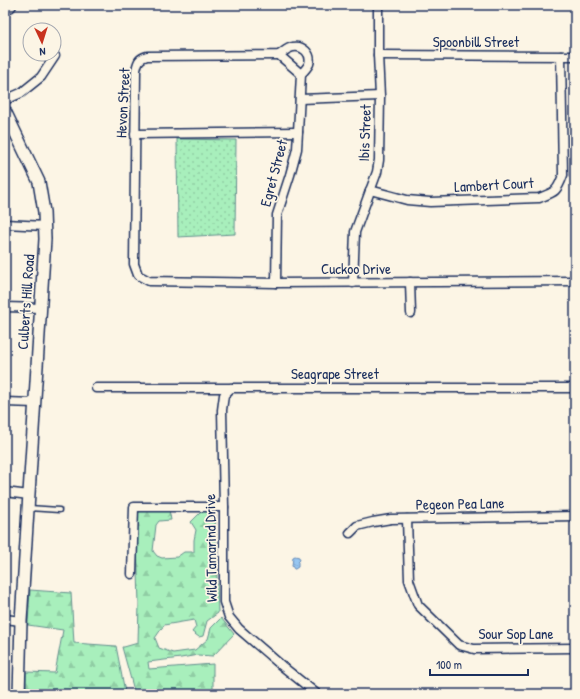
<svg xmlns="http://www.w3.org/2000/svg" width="580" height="699" font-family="'Patrick Hand',sans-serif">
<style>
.green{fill:url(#green-dots);stroke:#628f8d}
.forest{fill:url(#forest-firs);stroke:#628f8d}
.water{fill:url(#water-waves);stroke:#658ab6}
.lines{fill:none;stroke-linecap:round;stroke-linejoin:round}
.lane-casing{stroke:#1b2f5e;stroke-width:7}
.street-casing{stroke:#1b2f5e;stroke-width:11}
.secondary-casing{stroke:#1b2f5e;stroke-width:14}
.highway-casing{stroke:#1b2f5e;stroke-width:17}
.lane{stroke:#fcf5e5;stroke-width:4}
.street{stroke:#fcf5e5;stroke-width:8}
.secondary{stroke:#fcf5e5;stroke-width:11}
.highway{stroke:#fcf5e5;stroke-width:14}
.labels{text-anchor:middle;stroke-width:3.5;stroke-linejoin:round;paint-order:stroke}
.street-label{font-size:15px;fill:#1b2f5e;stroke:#fcf5e5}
</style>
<defs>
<pattern id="green-dots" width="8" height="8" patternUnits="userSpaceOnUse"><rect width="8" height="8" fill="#a8efbc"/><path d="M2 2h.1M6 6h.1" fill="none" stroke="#90cda4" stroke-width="1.8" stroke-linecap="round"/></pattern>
<pattern id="forest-firs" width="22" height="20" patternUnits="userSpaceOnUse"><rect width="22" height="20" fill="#a8efbc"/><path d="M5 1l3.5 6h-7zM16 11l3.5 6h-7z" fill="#90cda4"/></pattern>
<pattern id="water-waves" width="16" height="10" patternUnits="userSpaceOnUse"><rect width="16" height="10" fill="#96c6f1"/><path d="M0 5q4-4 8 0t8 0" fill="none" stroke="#81aad1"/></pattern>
</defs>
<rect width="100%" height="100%" fill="#fcf5e5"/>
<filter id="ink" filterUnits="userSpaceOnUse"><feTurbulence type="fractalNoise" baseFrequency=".025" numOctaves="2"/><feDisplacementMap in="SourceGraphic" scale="8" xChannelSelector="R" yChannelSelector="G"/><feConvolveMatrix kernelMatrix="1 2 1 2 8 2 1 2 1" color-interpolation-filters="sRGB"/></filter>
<g filter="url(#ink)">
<!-- green -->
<path class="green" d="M177,139l59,1 -1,94 -57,3z"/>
<!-- forest -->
<g class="forest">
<path d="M136,508l33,2 2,10 -12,1 -3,4 -3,26 4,5 5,2 15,-1 7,-5h10v-12l2,-10 -5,-8 11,-11 13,2 3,100 -11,8 -4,15 -4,1 -7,-5 4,-5 -2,-7 -30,5 -9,13 4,10 14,5 22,-3 13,-11 3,-11 10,-10 13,16 -21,22 -15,-1 -17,3 -33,4 1,7 64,-5v30h-78l-13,-47h2l14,-4 1,-39z"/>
<path d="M30,590l41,3 3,50 42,3 9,46 -4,2h-95v-22l29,1 8,-43 -35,-5z"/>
</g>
<!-- water -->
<path class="water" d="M295,556l4,1 1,3 -2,2v5l-3,2h-1l-2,-3 1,-9z"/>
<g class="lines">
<defs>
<path id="lane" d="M29,508l30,2"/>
<g id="street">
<path d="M378,55l197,1"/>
<path d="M301,74c2,-2 6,-6 8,-10 3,-10 -6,-19 -16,-17 -6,1 -9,5 -14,8l-132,1c-9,3 -9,6 -11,14l-2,194 4,11 11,6 127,2 299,-2"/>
<path d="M300,99l80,-3"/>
<path d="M5,100l16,-7 20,-16 14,-21"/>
<path d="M135,134l163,-2"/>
<path d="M370,190l37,10 23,2 109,-4c16,-6 18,-6 24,-23l-2,-119"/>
<path d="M5,224l40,2"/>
<path d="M410,282l1,31"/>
<path d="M276,283l1,-68 13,-40 7,-26 1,-17 3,-58 -22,-19"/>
<path d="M353,283l2,-51 22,-60 2,-12 1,-64 -2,-41v-50"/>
<path d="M5,307l36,1"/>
<path d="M96,388h479"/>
<path d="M231,388l-7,7 -2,15 2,97v95l5,15 10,12 43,37 35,28"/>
<path d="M5,402l30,1"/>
<path d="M5,492l24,3"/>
<path d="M407,519l2,61 9,25 41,40 15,4 101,-1"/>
<path d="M350,533l7,-7 16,-4 18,-3 184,-3"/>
<path d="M132,574l2,-67h90"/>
<path d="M5,619l16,2"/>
</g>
<path id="secondary" d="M5,111l34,71 5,30 1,27 -24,382 -2,73"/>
<path id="highway" d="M5,6l4,-1"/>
</defs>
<!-- lane casing -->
<use href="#lane" class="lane-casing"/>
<!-- street casing -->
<use href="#street" class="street-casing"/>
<!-- secondary casing -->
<use href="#secondary" class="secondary-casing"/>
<!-- highway casing -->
<use href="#highway" class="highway-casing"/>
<!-- lane -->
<use href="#lane" class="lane"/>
<!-- street -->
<use href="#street" class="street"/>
<!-- secondary -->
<use href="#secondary" class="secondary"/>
<!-- highway -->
<use href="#highway" class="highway"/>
</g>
</g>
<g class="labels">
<!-- street labels -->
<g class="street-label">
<text x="476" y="47">Spoonbill Street</text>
<text transform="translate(123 103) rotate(-87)" y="5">Hevon Street</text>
<text transform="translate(365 133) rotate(-88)" y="5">Ibis Street</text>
<text transform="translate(274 173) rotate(-75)" y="5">Egret Street</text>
<text transform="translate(494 185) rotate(-3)" y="5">Lambert Court</text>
<text x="356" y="274">Cuckoo Drive</text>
<text transform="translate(26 302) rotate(-86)" y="5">Culberts Hill Road</text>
<text x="335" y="379">Seagrape Street</text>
<text transform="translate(460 504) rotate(-1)" y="5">Pegeon Pea Lane</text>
<text transform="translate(211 548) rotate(-91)" y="5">Wild Tamarind Drive</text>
<text x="516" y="639">Sour Sop Lane</text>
</g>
</g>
<!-- margin -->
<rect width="580" height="699" fill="none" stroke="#fcf5e5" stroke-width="20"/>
<rect x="10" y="10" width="560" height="679" fill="none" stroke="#1b2f5e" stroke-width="1.5" filter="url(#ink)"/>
<!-- north arrow -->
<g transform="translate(42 42) rotate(176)"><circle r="19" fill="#fcf5e5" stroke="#a2a6af"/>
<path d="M0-3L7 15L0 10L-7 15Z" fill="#c8321e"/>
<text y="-6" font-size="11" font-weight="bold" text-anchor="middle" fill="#1b2f5e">N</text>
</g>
<!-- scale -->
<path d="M430 669v6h98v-6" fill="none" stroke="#1b2f5e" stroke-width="2"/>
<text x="436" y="669" font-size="12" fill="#1b2f5e" stroke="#fcf5e5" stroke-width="3" paint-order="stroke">100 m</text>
</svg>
